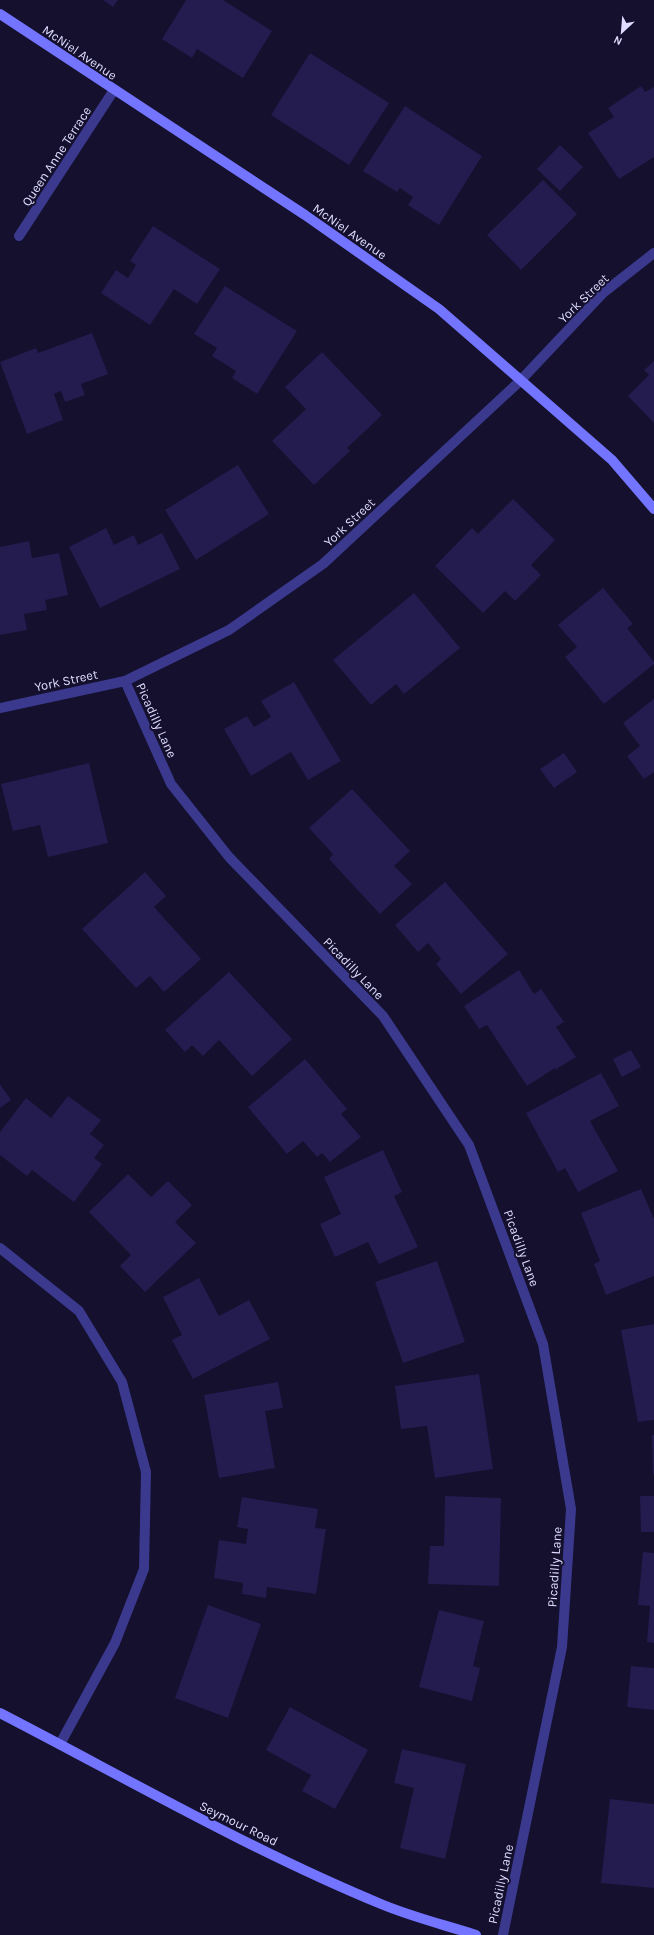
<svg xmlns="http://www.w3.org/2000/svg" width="654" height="1935" font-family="Karla,sans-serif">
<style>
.building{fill:#241b4f}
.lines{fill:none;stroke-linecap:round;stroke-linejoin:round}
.street{stroke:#3a398e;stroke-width:10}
.secondary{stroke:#7374ff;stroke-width:10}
.labels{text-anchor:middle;stroke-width:4;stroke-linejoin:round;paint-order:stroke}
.street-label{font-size:13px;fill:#dfdcff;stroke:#14102d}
</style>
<rect width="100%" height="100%" fill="#14102d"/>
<!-- building -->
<g class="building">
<path d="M103,0h15l-5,7z"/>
<path d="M186,0h37l49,31 -29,47 -46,-29 -5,9 -30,-19z"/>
<path d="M310,53l79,50 -40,62 -78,-50z"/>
<path d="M641,86l4,6 9,-5v70l-35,22 -31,-46 26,-16 -6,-9z"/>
<path d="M405,106l77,50 -43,69 -31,-20 5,-8 -13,-9 -3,4 -34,-21z"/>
<path d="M560,145l23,22 -23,24 -23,-22z"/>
<path d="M543,180l34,34 -56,56 -34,-35z"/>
<path d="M153,226l67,43 -23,35 -23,-15 -24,36 -49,-32 15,-23 12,8 8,-13 -6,-4z"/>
<path d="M225,286l72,45 -40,63 -25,-16 4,-7 -24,-15 5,-8 -23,-14z"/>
<path d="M92,333l16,41 -27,10 4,11 -20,7 -4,-11 -7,3 9,26 -36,14 -27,-72 36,-14 2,5z"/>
<path d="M322,352l60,63 -35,33 3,3 -36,34 -42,-44 34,-32 -21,-22z"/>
<path d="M654,361v62l-26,-27 21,-21 -5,-5z"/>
<path d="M238,465l31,49 -73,46 -31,-50z"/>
<path d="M513,499l42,41 -24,25 10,10 -26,26 -10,-10 -22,22 -48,-47 37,-38 6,6z"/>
<path d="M106,528l8,17 20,-10 4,10 24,-12 18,36 -80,39 -31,-61z"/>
<path d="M29,541l3,17 27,-5 9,42 -23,5 2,10 -23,4 3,16 -27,5v-88z"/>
<path d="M603,588l30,36 -6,4 27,34v2l-50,40 -39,-47 12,-10 -19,-22z"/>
<path d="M414,593l46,55 -56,46 -8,-10 -25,21 -38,-45z"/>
<path d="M294,682l47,79 -33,19 -17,-28 -40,24 -27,-47 23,-13 7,11 17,-10 -10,-16z"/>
<path d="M654,699v73l-10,7 -17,-23 13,-10 -17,-23z"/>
<path d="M564,753l13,19 -23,16 -14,-19z"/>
<path d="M89,763l19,80 -60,14 -8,-32 -27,6 -12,-47z"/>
<path d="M352,789l58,62 -16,15 18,18 -32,30 -51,-55 4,-5 -24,-26z"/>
<path d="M145,872l21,24 -12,11 47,52 -37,33 -14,-16 -14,12 -54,-59z"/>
<path d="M445,882l63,72 -47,40 -25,-30 5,-5 -13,-16 -10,9 -23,-27z"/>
<path d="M519,970l15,24 7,-5 23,33 -8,5 20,30 -21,13v-2l-28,18 -40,-61 -8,4 -15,-23z"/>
<path d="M229,972l63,67 -40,37 -33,-36 -16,16 -11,-11 -7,7 -20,-22z"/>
<path d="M631,1050l10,17 -19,10 -9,-18z"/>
<path d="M305,1059l42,50 -6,5 20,23 -31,25 -8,-9 -5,4 -14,-16 -16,13 -39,-47z"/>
<path d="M601,1073l18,33 -29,15 28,50 -40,21 -13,-24 -7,4 -32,-59z"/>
<path d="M0,1084l11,16 -11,8z"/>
<path d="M68,1096l33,24 -11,14 14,11 -10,13 8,6 -28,38 -42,-32 -5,6 -27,-21v-23l26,-34 25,20z"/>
<path d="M383,1150l19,42 -8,4 24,51 -39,17 -11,-22 -33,15 -15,-33 21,-10 -17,-37z"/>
<path d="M128,1174l23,23 17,-16 24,24 -17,17 21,21 -51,49 -25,-26 11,-11 -42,-43z"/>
<path d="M641,1189l13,30v57l-48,19 -12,-31 6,-3 -19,-48z"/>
<path d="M437,1261l28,81 -62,21 -28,-81z"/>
<path d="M199,1278l20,38 30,-16 21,39 -77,40 -21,-39 10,-5 -19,-38z"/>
<path d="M654,1324v96l-16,2 -17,-92z"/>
<path d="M479,1374l14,95 -58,9 -8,-52 -26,3 -6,-43z"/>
<path d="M278,1382l5,26 -18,3 10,57 -56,10 -15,-83z"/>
<path d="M652,1435h2v39l-1,1z"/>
<path d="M445,1496l56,2 -2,88 -71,-2 2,-38h14z"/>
<path d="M640,1496h14v36h-13z"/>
<path d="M242,1497l76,12 -3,19 11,1 -10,65 -49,-7 -1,11 -24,-4 1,-11 -29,-5 5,-38 27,4 2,-15 -11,-2z"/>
<path d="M643,1552l11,1v90l-7,-1 3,-36 -12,-1z"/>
<path d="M208,1605l53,19 -33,94 -53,-20z"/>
<path d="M439,1610l45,11 -11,45 7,2 -8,33 -53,-14z"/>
<path d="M631,1666l23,2v42l-27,-3z"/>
<path d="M290,1707l78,43 -33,59 -33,-18 9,-16 -45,-25z"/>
<path d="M402,1749l64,15 -21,95 -45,-11 14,-60 -20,-5z"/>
<path d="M610,1799l44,5v84l-53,-5z"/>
</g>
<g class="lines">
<!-- street -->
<g class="street">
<path d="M19,236l95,-146"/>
<path d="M125,681l46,103 58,73 154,159 86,129 74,199 28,165 -9,138 -59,288"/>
<path d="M0,708l125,-27 104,-51 94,-66 197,-183 83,-88 51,-40"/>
<path d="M0,1248l79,63 43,71 24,90 -2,97 -29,74 -55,101"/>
</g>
<!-- secondary -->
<g class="secondary">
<path d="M0,14l305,201 134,94 173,151 42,49"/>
<path d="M0,1713c126,65 250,137 381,191 31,13 64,21 95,31"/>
</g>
</g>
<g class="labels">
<!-- street labels -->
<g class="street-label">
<text transform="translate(80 52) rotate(34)" y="5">McNiel Avenue</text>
<text transform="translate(56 156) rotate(-57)" y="5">Queen Anne Terrace</text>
<text transform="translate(350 231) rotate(35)" y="5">McNiel Avenue</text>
<text transform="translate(583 298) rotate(-44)" y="5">York Street</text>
<text transform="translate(349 522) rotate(-43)" y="5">York Street</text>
<text transform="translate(66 680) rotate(-12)" y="5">York Street</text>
<text transform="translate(157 720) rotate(66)" y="5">Picadilly Lane</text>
<text transform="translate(354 968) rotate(46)" y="5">Picadilly Lane</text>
<text transform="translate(522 1248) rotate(70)" y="5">Picadilly Lane</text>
<text transform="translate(554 1567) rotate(-86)" y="5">Picadilly Lane</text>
<text transform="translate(239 1823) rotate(26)" y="5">Seymour Road</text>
<text transform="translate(500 1884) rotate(-78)" y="5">Picadilly Lane</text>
</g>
</g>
<!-- north arrow -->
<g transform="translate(622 32) rotate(206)" stroke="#14102d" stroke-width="3" paint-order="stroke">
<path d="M0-3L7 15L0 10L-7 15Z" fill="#dfdcff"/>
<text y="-6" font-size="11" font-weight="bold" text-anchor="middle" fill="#dfdcff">N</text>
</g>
</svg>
